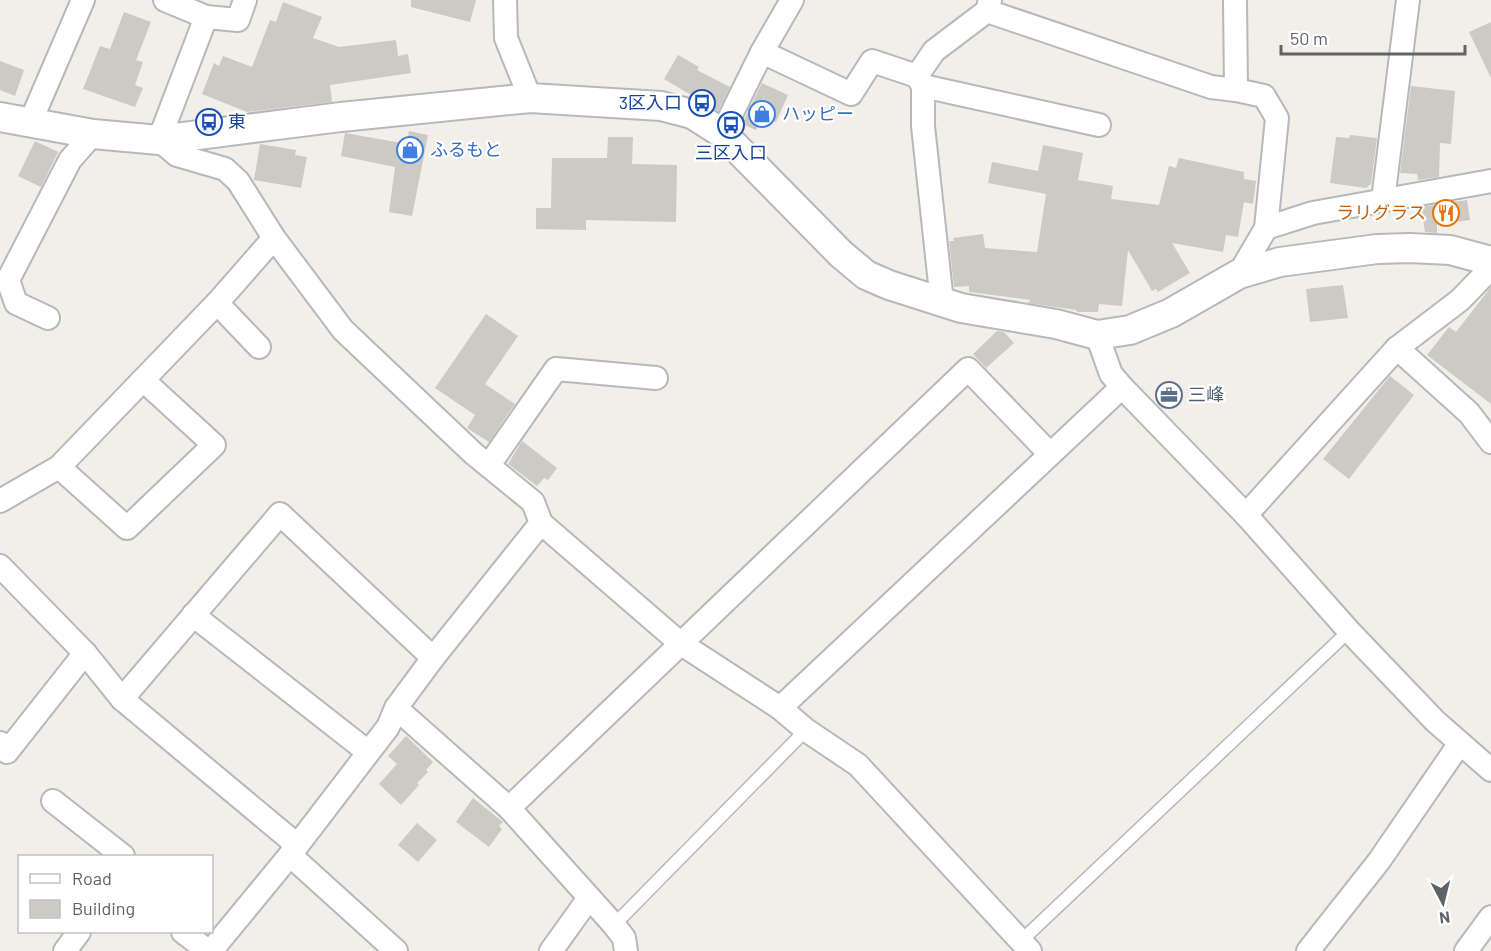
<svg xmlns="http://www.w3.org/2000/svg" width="1491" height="951" font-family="Barlow,'Noto Sans JP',sans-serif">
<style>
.building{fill:#cccac5}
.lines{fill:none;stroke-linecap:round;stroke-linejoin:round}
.service-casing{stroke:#b5b8bc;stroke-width:15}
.minor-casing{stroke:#b5b8bc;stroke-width:26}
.tertiary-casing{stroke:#b5b8bc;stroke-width:32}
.service{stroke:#fff;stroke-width:12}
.minor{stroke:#fff;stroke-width:22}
.tertiary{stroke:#fff;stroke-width:28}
.labels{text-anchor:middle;stroke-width:4.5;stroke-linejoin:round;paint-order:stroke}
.transit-label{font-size:18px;fill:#164399;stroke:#fff;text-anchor:end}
.shop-label{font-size:18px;fill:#366cbe;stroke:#fff;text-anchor:start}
.food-label{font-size:18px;fill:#c56008;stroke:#fff;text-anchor:end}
.service-label{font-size:18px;fill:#4e5e75;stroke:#fff;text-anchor:start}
</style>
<rect width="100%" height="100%" fill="#f1efe8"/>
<!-- building -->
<g class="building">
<path d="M411,0h65l-6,22 -59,-15z"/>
<path d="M283,2l39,15 -9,21 26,9 57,-7 2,16 10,-2 3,19 -81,12 2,17 -85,10 -45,-18 12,-31 5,3 4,-10 29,11 18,-47 6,2z"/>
<path d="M124,12l27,10 -15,38 7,2 -8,23 8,3 -8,19 -52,-18 17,-43 10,3z"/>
<path d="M1491,22v56l-22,-46z"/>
<path d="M678,55l21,12 -2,3 33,17 -12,24 -54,-32z"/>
<path d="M0,61l24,9 -9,26 -15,-6z"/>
<path d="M762,83l26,12 -12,27 -4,-2 -3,5 -9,-4 -4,9 -14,-6z"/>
<path d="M1411,86l44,5 -4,53 -11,-1 -1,34 -21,3 -1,-6 -17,-1z"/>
<path d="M409,131l19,4 -16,81 -23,-4 6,-45 -54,-11 4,-23 62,11z"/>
<path d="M1350,135l27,3 -6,46 -5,4 -36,-5 6,-46 13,1z"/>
<path d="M608,137h25l-1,27 45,1 -1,57 -90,-2v10l-50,-1v-21h15l1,-50h55z"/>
<path d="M35,141l23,11 -17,35 -23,-11z"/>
<path d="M260,144l36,6 -1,5 12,2 -6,31 -47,-8z"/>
<path d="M1043,145l40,8 -5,27 35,6 -2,13 48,6 10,-39 7,2 3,-10 65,14v7l12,2 -3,23 -9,-2 -6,35 -12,-2 -3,17 -51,-9 18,30 -32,19 -2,-3 -4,2 -24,-41 -6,56 -23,-2 -1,8h-21l-1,-2 -48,-7 3,-3 -62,-8v-6l-15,1 -5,-46h5l-1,-3 30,-4 2,14 52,4 9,-58 -58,-11 4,-21 46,9z"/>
<path d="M1467,200l3,20 -31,4 -2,-8v17l-12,-1 -4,-25z"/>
<path d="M1343,285l5,33 -38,4 -4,-33z"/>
<path d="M1491,287v117l-64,-49 22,-28 7,5z"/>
<path d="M486,314l32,22 -33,48 30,20 -26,38 -22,-14 8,-13 -40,-27z"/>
<path d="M997,331l7,1 10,11 -28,25 -13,-14z"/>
<path d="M1390,376l24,19 -65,84 -26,-20z"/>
<path d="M522,441l35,27 -9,12 -4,-2 -7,8 -29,-22z"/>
<path d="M406,736l27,26 -7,8 2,2 -11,11 2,2 -18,20 -22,-21 18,-20 -9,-8z"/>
<path d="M473,798l30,24 -4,4 3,3 -13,18 -33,-25z"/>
<path d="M417,823l20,17 -19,22 -20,-17z"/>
</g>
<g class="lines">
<defs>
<g id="service">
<path d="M614,925l192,-195"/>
<path d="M1021,941l328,-310"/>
</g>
<g id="minor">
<path d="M165,0l41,17 32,3 7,-20"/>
<path d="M505,0l1,38 24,60"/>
<path d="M1235,0l1,90 28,6 13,22 -11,110"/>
<path d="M987,11l224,76 25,3"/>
<path d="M206,17l-47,123 18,15 48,14 13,12 36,57 69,92 131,124 59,48 8,21 139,120 100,65 342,-321"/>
<path d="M762,52l89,42 21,-33 45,15"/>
<path d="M923,86l176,39"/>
<path d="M30,123l53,-123"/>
<path d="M722,133l40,-81 30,-52"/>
<path d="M1383,200l25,-200"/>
<path d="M1239,274l27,-46 47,-15 178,-32"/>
<path d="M942,302l-19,-176v-40l-6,-10 17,-25 53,-40 3,-11"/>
<path d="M217,303l42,44"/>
<path d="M48,318l-32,-15 -8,-23 62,-120 23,-26"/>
<path d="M1097,335l14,39 11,13 124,128 103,116 86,90 56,49"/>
<path d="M1397,348l72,65 22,29"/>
<path d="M489,465l67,-96 100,9"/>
<path d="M59,467l68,61 87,-83 -71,-65"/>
<path d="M0,501l59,-34 158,-164 57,-65"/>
<path d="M1246,515l151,-167 63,-48 31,-32"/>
<path d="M0,566l85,87 37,46 175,146"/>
<path d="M193,615l175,137"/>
<path d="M122,699l158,-185 153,144"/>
<path d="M396,708l113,100 105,117 10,13 2,13"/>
<path d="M780,708l26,22 52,35 172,186"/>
<path d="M0,743l7,9 78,-99"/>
<path d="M53,801l70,55"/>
<path d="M509,808l459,-439 82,85"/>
<path d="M290,855l106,96"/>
<path d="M183,932l25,19"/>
<path d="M65,951l14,-19"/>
<path d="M211,951l79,-96 98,-128 8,-19 37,-50 108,-135"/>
<path d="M551,951l38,-53"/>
<path d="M1308,951l71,-90 81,-118"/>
<path d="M1466,951l25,-34"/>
</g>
<path id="tertiary" d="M0,117l93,17 66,6 182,-23 189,-19 131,8 31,8 30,19 119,121 25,21 23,10 72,23 95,16 41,11 33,-5 41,-17 68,-39 41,-12 97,-13 33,-1 40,2 41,11"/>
</defs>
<!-- service casing -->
<use href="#service" class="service-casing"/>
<!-- minor casing -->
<use href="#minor" class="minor-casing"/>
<!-- tertiary casing -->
<use href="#tertiary" class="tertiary-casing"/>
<!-- service -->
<use href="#service" class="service"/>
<!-- minor -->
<use href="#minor" class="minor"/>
<!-- tertiary -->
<use href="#tertiary" class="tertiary"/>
</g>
<!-- icons -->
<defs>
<symbol id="bus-ring" viewBox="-11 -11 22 22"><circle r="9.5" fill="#fff" stroke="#1a4fb4" stroke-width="1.5"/><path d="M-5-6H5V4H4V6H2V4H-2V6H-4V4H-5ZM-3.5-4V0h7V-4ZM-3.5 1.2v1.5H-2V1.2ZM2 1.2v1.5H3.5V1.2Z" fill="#1a4fb4"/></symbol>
<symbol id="shop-ring" viewBox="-11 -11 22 22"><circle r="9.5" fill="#fff" stroke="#3f7fe0" stroke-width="1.5"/><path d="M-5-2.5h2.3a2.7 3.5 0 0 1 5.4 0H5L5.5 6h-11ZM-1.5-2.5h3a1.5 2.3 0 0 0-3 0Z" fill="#3f7fe0"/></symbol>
<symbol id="restaurant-ring" viewBox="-11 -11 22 22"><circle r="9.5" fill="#fff" stroke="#e8710a" stroke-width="1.5"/><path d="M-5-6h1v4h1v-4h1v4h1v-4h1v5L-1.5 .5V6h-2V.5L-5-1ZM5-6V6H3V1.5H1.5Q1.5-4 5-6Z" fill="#e8710a"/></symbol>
<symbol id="office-ring" viewBox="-11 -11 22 22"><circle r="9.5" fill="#fff" stroke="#5c6f8a" stroke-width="1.5"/><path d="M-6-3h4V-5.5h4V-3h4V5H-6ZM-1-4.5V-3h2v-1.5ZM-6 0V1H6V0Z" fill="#5c6f8a"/></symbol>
</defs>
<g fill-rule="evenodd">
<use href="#bus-ring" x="687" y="88" width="30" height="30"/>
<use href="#shop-ring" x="747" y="99" width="30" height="30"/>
<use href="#bus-ring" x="194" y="107" width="30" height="30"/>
<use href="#bus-ring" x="716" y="110" width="30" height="30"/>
<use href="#shop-ring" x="395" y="135" width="30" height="30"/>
<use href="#restaurant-ring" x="1431" y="198" width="30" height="30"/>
<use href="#office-ring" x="1154" y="380" width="30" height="30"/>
</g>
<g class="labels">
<!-- transit labels -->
<g class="transit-label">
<text x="682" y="109">3区入口</text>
<text x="228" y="128" text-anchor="start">東</text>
<text x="731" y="159" text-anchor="middle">三区入口</text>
</g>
<!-- shop labels -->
<g class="shop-label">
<text x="782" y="120">ハッピー</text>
<text x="430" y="156">ふるもと</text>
</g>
<!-- food labels -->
<g class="food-label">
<text x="1426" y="219">ラリグラス</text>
</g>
<!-- service labels -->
<g class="service-label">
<text x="1188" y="401">三峰</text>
</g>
</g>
<!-- legend -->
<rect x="18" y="855" width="195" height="78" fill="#ffffff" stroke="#bfc1c3" stroke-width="1.5"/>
<rect x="30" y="874" width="30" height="9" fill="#ffffff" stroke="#bfc1c3" stroke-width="1.5"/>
<text x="72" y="885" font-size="18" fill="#5f6368">Road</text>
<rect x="30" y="900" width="30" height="18" fill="#cccac5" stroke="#bfc1c3" stroke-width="1.5"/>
<text x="72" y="915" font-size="18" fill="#5f6368">Building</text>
<!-- north arrow -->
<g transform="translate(1443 903) rotate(173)" stroke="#ffffff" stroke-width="4.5" paint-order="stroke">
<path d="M0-4.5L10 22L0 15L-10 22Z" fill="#5f6368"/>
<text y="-9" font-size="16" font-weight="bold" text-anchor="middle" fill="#5f6368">N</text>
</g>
<!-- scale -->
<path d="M1281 45v9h184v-9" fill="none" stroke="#5f6368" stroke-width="3"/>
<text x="1290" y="45" font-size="18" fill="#5f6368" stroke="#ffffff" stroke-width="4.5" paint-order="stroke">50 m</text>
</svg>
